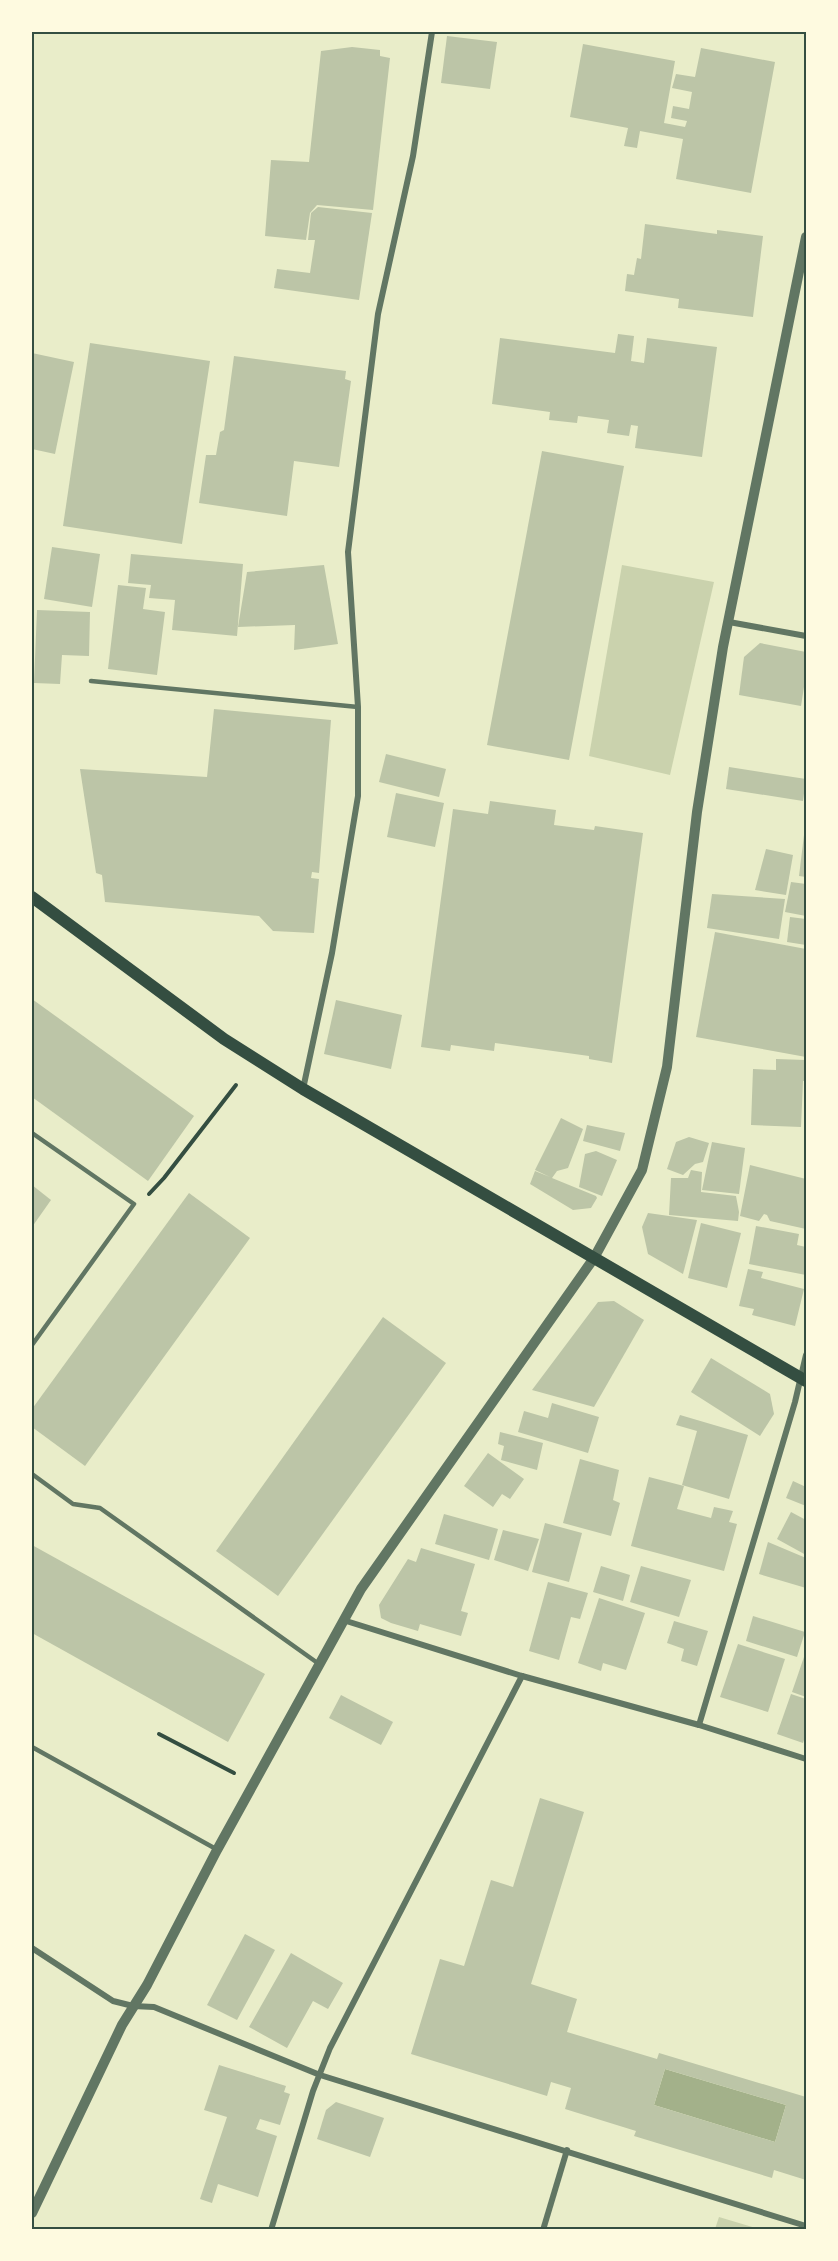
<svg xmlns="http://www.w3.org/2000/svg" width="838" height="2261" font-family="Inter,sans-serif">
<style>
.green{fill:#cad2ad}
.water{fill:#a3b18a}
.building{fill:#bcc5a7;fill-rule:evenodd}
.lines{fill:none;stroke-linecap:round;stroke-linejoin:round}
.path{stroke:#344e41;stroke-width:4}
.service{stroke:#617663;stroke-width:4.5}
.minor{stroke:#617663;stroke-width:6}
.tertiary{stroke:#617663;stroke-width:10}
.secondary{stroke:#344e41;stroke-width:12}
.neatline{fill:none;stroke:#344e41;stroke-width:2}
</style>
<rect width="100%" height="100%" fill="#e9edc9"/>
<!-- green -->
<g class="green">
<path d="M622,565l92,17 -44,193 -81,-19z"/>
<path d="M719,2217l40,12h-44z"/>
</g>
<!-- water -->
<path class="water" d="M665,2069l121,36 -11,37 -121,-37z"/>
<!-- building -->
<g class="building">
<path d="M447,36l50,6 -7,47 -49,-6z"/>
<path d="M583,44l92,17 -11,62 21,4 2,-6 -16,-3 2,-12 16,3 3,-17 -20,-4 4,-14 19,3 6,-29 74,14 -24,131 -75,-14 7,-40 -43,-8 -3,17 -13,-2 4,-18 -58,-11z"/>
<path d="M352,47l28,3v6l10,2 -17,152 -56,-5 -7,8 -4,27 -41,-4 6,-76 38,2 12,-111z"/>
<path d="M318,207l54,6 -13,87 -85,-12 3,-19 33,4 5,-33h-7l3,-27z"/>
<path d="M645,224l72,10v-4l46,6 -10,81 -75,-9 1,-9 -54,-8 2,-17 7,1 3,-17 4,1z"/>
<path d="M618,334l16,2 -3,25 13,2 3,-25 70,9 -15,110 -67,-9 3,-22 -7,-1 -2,11 -22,-3 2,-13 -31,-4 -1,7 -28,-3 1,-8 -58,-8 8,-66 115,15z"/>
<path d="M90,343l120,18 -28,183 -119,-18z"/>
<path d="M32,353l42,9 -19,92 -23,-5z"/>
<path d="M234,356l112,15 -1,8 6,2 -12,86 -45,-6 -7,55 -88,-13 7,-48h10l4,-23 4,-2z"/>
<path d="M542,451l82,15 -55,294 -82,-15z"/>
<path d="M52,547l48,7 -8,53 -48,-8z"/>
<path d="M131,554l112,10 -6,72 -65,-6 3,-30 -26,-2 2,-13 -23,-2z"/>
<path d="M324,565l14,79 -44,6 1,-25 -57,2 9,-55z"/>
<path d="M118,585l28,3 -3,21 22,3 -8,63 -49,-6z"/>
<path d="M37,610l53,2 -1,44 -27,-1 -2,29 -26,-1z"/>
<path d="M760,643l46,9v22l-5,32 -62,-11 5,-38z"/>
<path d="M214,709l117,11 -12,153 -7,-1 -1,6 8,1 -5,54 -41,-2 -14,-15 -154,-14 -3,-27 -6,-2 -16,-104 127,8z"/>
<path d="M386,754l60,15 -7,28 -60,-15z"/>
<path d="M729,767l77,12 -3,22 -77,-12z"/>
<path d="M396,793l48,10 -9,44 -48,-10z"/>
<path d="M490,801l66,9 -2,15 40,5 1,-4 48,7 -31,230 -23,-4v-3l-94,-13 -1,8 -43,-6 -1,6 -29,-4 32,-238 35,5z"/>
<path d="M804,835h2v42l-7,-1z"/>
<path d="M766,849l27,6 -7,40 -31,-5z"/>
<path d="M791,882l15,2v32l-21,-4z"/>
<path d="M712,894l73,5 -6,40 -72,-11z"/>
<path d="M790,917l16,2v26l-19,-3z"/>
<path d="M715,932l91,17v108l-110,-20z"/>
<path d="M32,999l162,117 -46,65 -116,-84z"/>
<path d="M336,1000l66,15 -11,54 -67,-15z"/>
<path d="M776,1059l30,1v21h-3l-2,46 -50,-2 2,-56 23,1z"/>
<path d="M561,1118l22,11 -15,39 -11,3 -5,7 44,18 1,2 -6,10 -18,2 -43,-26 5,-13 15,6 -15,-7z"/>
<path d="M587,1125l38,8 -5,18 -37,-10z"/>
<path d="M689,1137l20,6 -6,19 -8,2 -12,11 -16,-6 9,-27z"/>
<path d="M712,1142l33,6 -6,46 -37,-4z"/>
<path d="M596,1151l21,9 -15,36 -23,-9 6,-33z"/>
<path d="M750,1165l56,14v50l-36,-8 -3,-6 -3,-1 -5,7 -19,-5z"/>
<path d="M691,1170l11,2 -1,20 35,4 3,16 -1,9 -69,-6 2,-37h17z"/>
<path d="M32,1185l19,15 -19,27z"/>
<path d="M189,1193l61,45 -165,228 -53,-39v-18z"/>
<path d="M648,1213l49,7 -14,54 -35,-20 -6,-27z"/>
<path d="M701,1223l40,10 -14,55 -39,-10z"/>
<path d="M756,1226l43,8 -2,11 9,2v28l-57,-11z"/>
<path d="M748,1269l15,3 -2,6 43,11 -9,37 -43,-11 2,-6 -15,-3z"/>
<path d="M614,1301l30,19 -50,87 -62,-17 66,-88z"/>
<path d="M383,1317l63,46 -168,233 -62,-45z"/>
<path d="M711,1358l59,36 4,20 -14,22 -69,-44z"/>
<path d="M552,1403l47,14 -11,36 -70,-21 6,-21 24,7z"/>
<path d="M680,1415l68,20 -19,64 -47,-14 15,-54 -21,-6z"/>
<path d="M500,1432l43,11 -6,27 -36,-10 3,-14 -6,-2z"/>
<path d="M488,1453l36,26 -14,20 -8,-5 -9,13 -29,-21z"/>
<path d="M580,1459l39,11 -6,30 7,3 -9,33 -48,-13z"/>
<path d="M649,1477l35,9 -7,23 34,9 3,-11 19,4 -4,11 8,2 -13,47 -93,-25z"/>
<path d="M793,1481l13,6v19l-20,-8z"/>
<path d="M791,1512l15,8v35l-29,-16z"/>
<path d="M444,1514l54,15 -9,31 -54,-16z"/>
<path d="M545,1523l37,10 -13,49 -37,-10z"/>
<path d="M503,1530l36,9 -11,32 -34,-11z"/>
<path d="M768,1542l38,16v30l-47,-14z"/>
<path d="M32,1545l233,129 -37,68 -196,-109z"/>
<path d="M421,1548l54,16 -14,47 7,2 -7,23 -41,-12 -2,7 -27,-8 -10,-5 -2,-13 29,-46 8,3z"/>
<path d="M601,1566l29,9 -7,26 -30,-9z"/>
<path d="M641,1566l50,14 -12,37 -49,-15z"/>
<path d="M548,1582l40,11 -8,26 -9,-2 -12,43 -30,-9z"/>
<path d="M599,1598l46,15 -19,57 -23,-7 -2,8 -23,-8z"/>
<path d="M753,1616l52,16 -8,25 -51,-16z"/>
<path d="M674,1621l34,10 -11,35 -16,-5 3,-12 -17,-6z"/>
<path d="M738,1644l47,15 -17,53 -48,-15z"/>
<path d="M805,1654h1v43l-14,-5z"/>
<path d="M791,1694l15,5v35l-3,9 -26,-9z"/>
<path d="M341,1695l52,27 -12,23 -52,-27z"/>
<path d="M540,1798l44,14 -53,172 46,15 -10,33 90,27 2,-6 147,44v83l-32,-10 -2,8 -138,-42 2,-5 -71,-22 6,-21 -20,-6 -4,14 -136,-42 29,-95 24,7 27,-86 22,7zM665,2069l121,36 -11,37 -121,-37z"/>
<path d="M245,1934l30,16 -38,70 -30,-15z"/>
<path d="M291,1953l52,30 -15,26 -15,-8 -26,47 -38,-21z"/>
<path d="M219,2065l67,21 -2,6 6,2 -10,31 -20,-6 -4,10 21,7 -19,61 -40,-13 -6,19 -12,-4 27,-82 -23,-7z"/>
<path d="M336,2102l48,16 -14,39 -53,-18 9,-29z"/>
</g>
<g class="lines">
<!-- path -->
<g class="path">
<path d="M149,1194l15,-16 72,-93"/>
<path d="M159,1734l75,39"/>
</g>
<!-- service -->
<g class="service">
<path d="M91,681l267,26"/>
<path d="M32,1133l102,71 -102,141"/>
<path d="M32,1474l41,30 27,4 219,156"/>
<path d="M32,1747l184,102"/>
</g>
<!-- minor -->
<g class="minor">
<path d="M729,622l77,14"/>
<path d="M303,1089l29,-136 26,-157v-89l-10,-155 30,-238 35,-158 19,-124"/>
<path d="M343,1620l179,56 177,49 107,34"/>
<path d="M699,1725l96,-323 11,-47"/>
<path d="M32,1948l81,53 20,5 21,1 166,68 486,151"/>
<path d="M271,2230l42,-139 17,-43 192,-372"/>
<path d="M543,2230l24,-80"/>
</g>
<!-- tertiary -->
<path class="tertiary" d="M32,2213l90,-188 25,-40 70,-135 144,-261 233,-331 48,-88 25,-103 30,-255 26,-165 83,-410"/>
<!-- secondary -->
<path class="secondary" d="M32,897l192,142 79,50 503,292"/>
</g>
<!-- border -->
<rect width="838" height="2261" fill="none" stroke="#fefae0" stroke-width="66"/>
<rect x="33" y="33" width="772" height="2195" class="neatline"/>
</svg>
